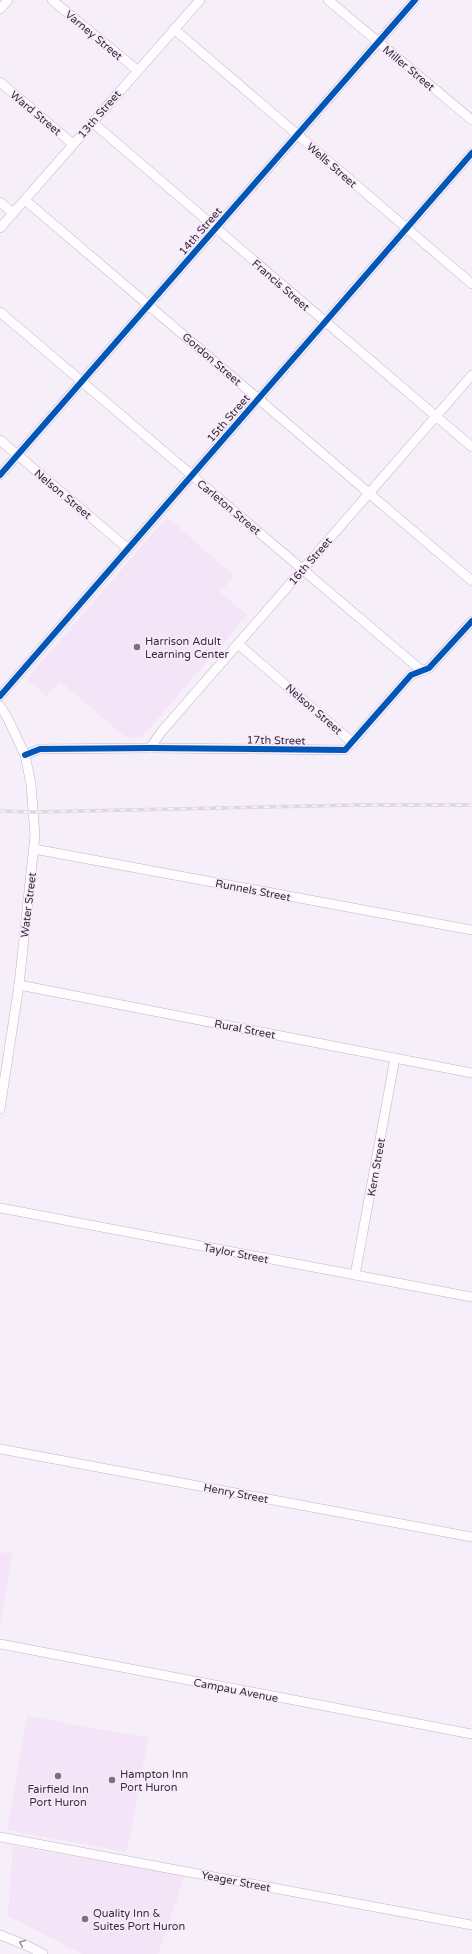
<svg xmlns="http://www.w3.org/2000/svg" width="472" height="1954" font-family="'Varela Round',sans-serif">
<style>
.built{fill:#f4e4f8}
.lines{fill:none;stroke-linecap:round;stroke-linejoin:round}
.minor-casing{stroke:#bdb6bf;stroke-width:10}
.minor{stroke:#fefcfe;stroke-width:9}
.rail-casing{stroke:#dcd9dc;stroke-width:3.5}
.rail{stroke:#f9eafd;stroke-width:2;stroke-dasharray:6;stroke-linecap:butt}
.cycleway-casing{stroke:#f9eafd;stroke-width:8}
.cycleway{stroke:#0057b8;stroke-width:6}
.oneway{stroke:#9a959a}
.poi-dot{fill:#79717b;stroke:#f9eafd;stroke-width:1.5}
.labels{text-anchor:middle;stroke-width:3;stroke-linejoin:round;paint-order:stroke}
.street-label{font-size:11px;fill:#362e37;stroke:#f9eafd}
.poi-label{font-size:11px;fill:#362e37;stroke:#f9eafd;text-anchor:start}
</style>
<rect width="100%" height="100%" fill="#f6eef9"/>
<!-- built -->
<g class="built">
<path d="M167,517l67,59 -14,16 27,23 -105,122h-17l-65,-56 -13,15 -20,-17z"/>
<path d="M0,1552l12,2 -12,70z"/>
<path d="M27,1716l121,22 -21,114 -120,-22z"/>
<path d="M13,1846l172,29 -27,79h-76l-74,-38z"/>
</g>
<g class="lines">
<defs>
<g id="minor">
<path d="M52,0l85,70"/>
<path d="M328,0l144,120"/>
<path d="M0,9l8,-9"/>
<path d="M174,29l298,255"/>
<path d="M0,82l73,62"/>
<path d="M92,122l380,325"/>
<path d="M25,200l447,381"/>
<path d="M0,202l13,11"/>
<path d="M0,228l200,-228"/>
<path d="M0,312l422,359"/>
<path d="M0,440l127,108"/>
<path d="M0,475l415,-475"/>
<path d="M238,644l115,99"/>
<path d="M0,696l472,-543"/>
<path d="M0,706l8,13 17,36 6,29 4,51 -16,150 -19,124"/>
<path d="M150,748l12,-17 310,-356"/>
<path d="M25,755l15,-6 110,-1 195,2 66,-75 18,-7 43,-47"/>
<path d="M34,849l438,81"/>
<path d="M19,985l453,88"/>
<path d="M0,1208l472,89"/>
<path d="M355,1275l40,-217"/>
<path d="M0,1449l472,88"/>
<path d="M0,1644l472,90"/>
<path d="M0,1837l472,88"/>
<path d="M0,1935l28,11 15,8"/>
</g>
</defs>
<!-- minor casing -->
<use href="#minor" class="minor-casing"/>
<!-- minor -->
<use href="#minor" class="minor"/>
<defs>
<path id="rail" d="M0,811l34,1 323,-7h115"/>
</defs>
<!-- rail casing -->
<use href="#rail" class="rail-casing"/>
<!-- rail -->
<use href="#rail" class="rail"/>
<defs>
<g id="cycleway">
<path d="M0,475l415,-475"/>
<path d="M0,696l472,-543"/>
<path d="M25,755l15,-6 110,-1 195,2 66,-75 18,-7 43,-47"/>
</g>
</defs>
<!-- cycleway casing -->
<use href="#cycleway" class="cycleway-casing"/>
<!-- cycleway -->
<use href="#cycleway" class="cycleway"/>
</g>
<!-- one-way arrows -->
<defs><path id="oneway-chevron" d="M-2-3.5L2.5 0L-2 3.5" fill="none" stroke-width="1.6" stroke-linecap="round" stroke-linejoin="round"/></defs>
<use class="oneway" href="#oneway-chevron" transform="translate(22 1943) rotate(-157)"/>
<!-- markers -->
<g class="poi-dot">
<circle cx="137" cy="647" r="4"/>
<circle cx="58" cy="1776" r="4"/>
<circle cx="112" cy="1780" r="4"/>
<circle cx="85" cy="1919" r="4"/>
</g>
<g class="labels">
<!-- street labels -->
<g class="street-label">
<text transform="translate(94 35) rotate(40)" y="4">Varney Street</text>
<text transform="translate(409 68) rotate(40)" y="4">Miller Street</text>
<text transform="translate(36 113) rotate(40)" y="4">Ward Street</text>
<text transform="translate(99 114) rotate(-49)" y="4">13th Street</text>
<text transform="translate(332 165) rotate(41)" y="4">Wells Street</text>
<text transform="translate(200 231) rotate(-49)" y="4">14th Street</text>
<text transform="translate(281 285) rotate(41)" y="4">Francis Street</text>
<text transform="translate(212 359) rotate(41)" y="4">Gordon Street</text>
<text transform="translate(228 418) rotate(-49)" y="4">15th Street</text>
<text transform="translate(63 494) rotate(40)" y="4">Nelson Street</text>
<text transform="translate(229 507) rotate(40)" y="4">Carleton Street</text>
<text transform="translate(310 561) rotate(-49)" y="4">16th Street</text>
<text transform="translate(314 709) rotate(41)" y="4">Nelson Street</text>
<text transform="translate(276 740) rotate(1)" y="4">17th Street</text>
<text transform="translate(253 890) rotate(11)" y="4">Runnels Street</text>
<text transform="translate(28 905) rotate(-83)" y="4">Water Street</text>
<text transform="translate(245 1029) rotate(11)" y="4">Rural Street</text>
<text transform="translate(376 1167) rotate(-80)" y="4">Kern Street</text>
<text transform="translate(236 1253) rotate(11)" y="4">Taylor Street</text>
<text transform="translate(236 1493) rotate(11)" y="4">Henry Street</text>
<text transform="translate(236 1690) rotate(11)" y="4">Campau Avenue</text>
<text transform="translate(236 1881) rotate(11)" y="4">Yeager Street</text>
</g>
<!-- poi labels -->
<g class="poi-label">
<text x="145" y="645">Harrison Adult<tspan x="145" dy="13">Learning Center</tspan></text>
<text x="120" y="1778">Hampton Inn<tspan x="120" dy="13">Port Huron</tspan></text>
<text x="58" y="1793" text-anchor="middle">Fairfield Inn<tspan x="58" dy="13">Port Huron</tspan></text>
<text x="93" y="1917">Quality Inn &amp;<tspan x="93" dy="13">Suites Port Huron</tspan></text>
</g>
</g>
</svg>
